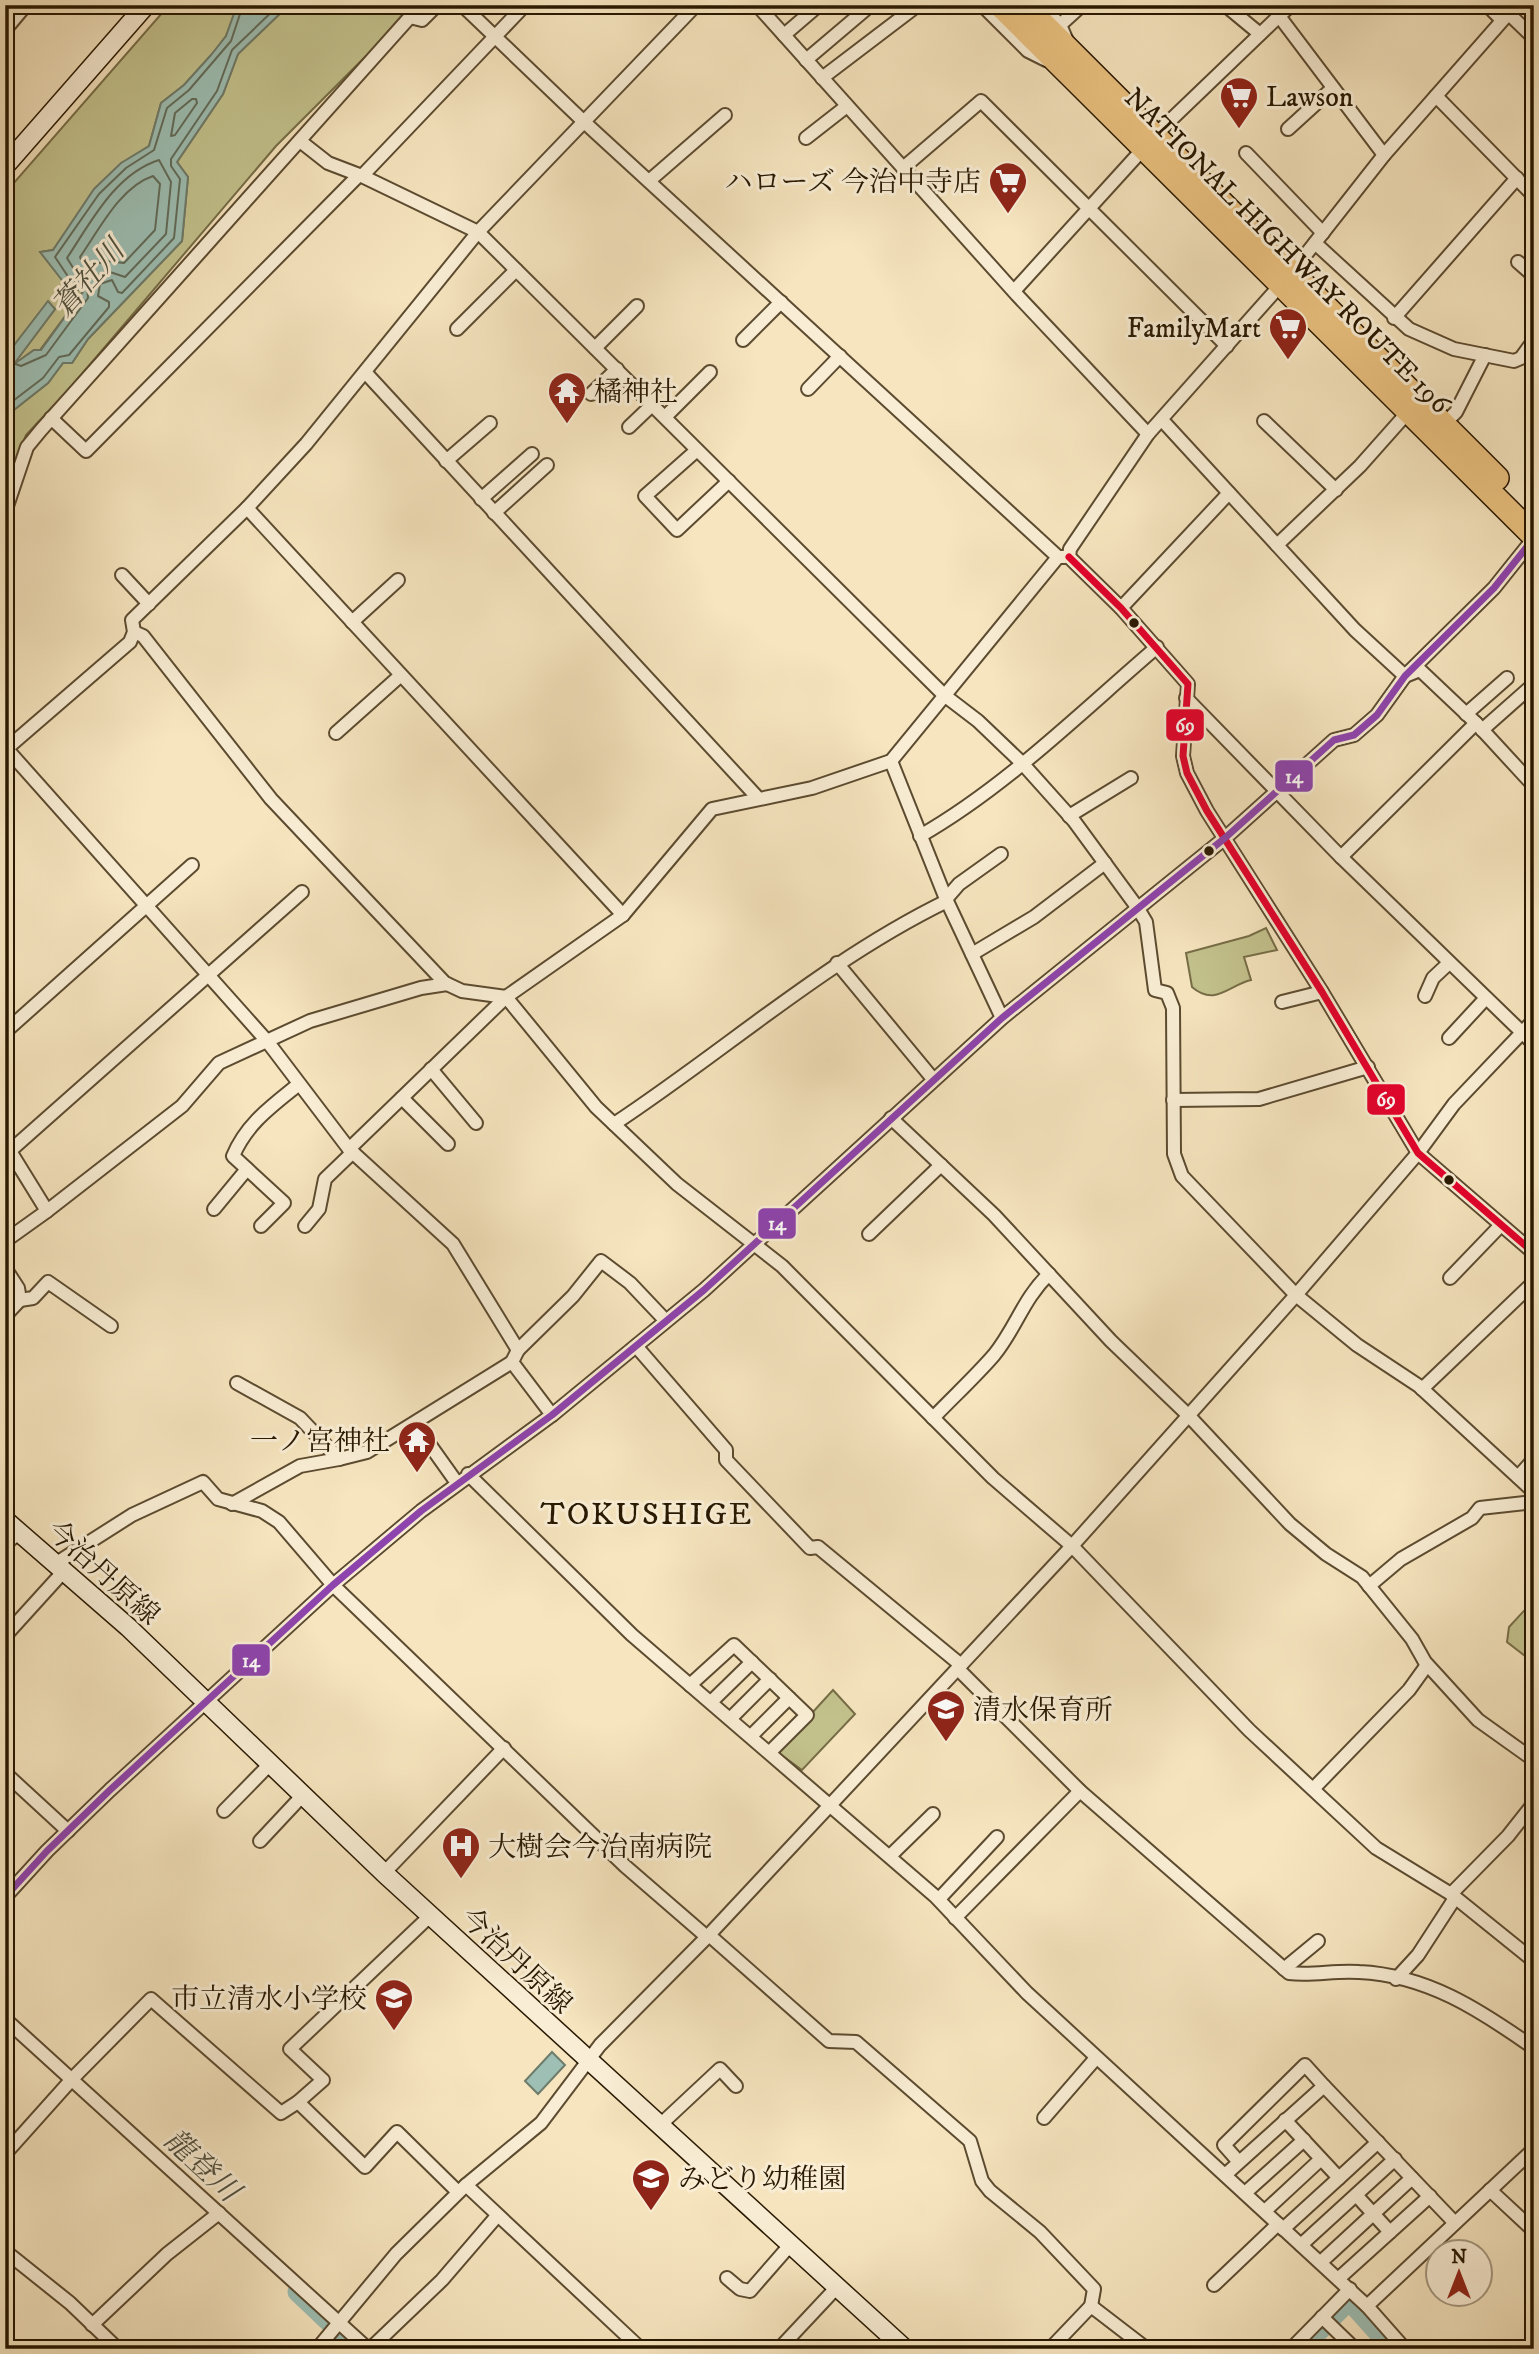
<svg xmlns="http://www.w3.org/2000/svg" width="1539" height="2354" font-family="'IM FELL DW Pica','Noto Serif JP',serif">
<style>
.green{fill:#c3c28d;stroke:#766d47;stroke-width:2}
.water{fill:#9dbfb4;stroke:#6e7c6c;stroke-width:2}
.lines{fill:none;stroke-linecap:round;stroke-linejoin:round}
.shore{stroke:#626c5a;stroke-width:2}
.river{stroke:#9dbfb4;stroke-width:19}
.street-casing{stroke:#5c4b30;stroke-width:16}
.secondary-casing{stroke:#281801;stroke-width:21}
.highway-casing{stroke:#281801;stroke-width:26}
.street{stroke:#f9eed5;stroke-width:12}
.secondary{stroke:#f9eed5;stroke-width:18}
.highway{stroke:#ebc280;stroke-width:23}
.bus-1-casing{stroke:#f9eed5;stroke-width:12}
.bus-2-casing{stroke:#f9eed5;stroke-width:12}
.bus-1{stroke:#e4002b;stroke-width:7}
.bus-2{stroke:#8e44ad;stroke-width:7}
.bus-dot{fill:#281801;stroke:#f9eed5;stroke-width:2.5}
.labels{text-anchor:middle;stroke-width:6;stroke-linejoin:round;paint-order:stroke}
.poi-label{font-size:28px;fill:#281801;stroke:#f9eed5;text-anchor:start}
.street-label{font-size:28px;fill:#281801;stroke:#f9eed5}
.water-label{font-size:30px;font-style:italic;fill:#515240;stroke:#f9eed5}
.quarter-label{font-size:32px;letter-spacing:2px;fill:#281801;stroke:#f9eed5}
.line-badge{stroke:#f9eed5;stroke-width:2.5}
.badge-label{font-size:19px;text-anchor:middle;font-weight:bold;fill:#fff}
</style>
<rect width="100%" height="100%" fill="#f6e5bf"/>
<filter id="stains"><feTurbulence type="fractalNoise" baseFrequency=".00286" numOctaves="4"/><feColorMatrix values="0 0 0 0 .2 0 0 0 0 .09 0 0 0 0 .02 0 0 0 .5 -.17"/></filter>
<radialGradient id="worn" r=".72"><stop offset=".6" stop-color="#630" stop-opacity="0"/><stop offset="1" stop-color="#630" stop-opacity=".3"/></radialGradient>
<!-- green -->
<g class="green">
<path d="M169,5h70l-13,31 -12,16 -30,33 -23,18 -12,43c-50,31 -63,58 -96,104l-12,2 9,12 33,28 -43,58h-6l-22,16 43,-57 -7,-7 -43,55v-164z"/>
<path d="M289,5h122l-40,46 -95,95 -206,242 -44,47 -21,55v-73l43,-34 15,-20h9l16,-24 94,-98 6,-64 -11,-15 46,-68 15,-40z"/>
<path d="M1266,928l11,22 -33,7 7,23c-22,5 -36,27 -59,7l-6,-34 63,-17z"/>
<path d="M1534,1600v63l-27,-21 2,-15z"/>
<path d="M833,1690l22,24 -53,56 -22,-16v-6z"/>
</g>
<!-- water -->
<g class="water">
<path d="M237,5h52l-51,49 -15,40 -46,68 11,15 -6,64 -94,98 -16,24h-9l-15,20 -43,34v-60l43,-56 7,8 -41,55 20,-14h7l42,-58 -18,-8 -25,-32 13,-2 41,-61 27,-26 28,-17 12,-43 23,-18 27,-30 15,-19z"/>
<path d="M552,2052l13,13 -27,29 -13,-13z"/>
</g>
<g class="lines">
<!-- shore -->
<g class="shore">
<path d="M192,99h4l1,4 -22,32 -4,1 4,-23z"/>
<path d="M159,160l12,22 -5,52 -41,43 -18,-6 -16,7 -16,-7 -8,-13c24,-36 48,-84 92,-98z"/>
<path d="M153,176l7,8 -5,46 -31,33 -18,-2 -16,5 -8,-4 -2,-5c19,-27 40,-70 73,-81z"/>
<path d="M5,360l16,6 25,-11 42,-57 -1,-11 -18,-9 -14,-21 44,-63 27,-26 28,-18 13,-42 22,-18 42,-49 12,-36"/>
<path d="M5,407l38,-29 16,-21 10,-2 40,-48v-5l-11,-6 2,-12 12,-4 6,12 4,1 52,-55 6,-59 -9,-13v-7l46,-68 15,-41 47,-45"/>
</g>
<!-- river -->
<g class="river">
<path d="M297,2292l60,57"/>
<path d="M1302,2349l47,-48 43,48"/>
</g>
<defs>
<g id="street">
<path d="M462,5l120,115 450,413 26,24h7"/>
<path d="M757,5l260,290 131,139"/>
<path d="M982,5l46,46 18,9"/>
<path d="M1041,5l19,20 7,16"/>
<path d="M1225,5l35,29"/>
<path d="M1291,5l-12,11 105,139"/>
<path d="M1487,5l14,14"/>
<path d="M1508,13l26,25"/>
<path d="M410,17l10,-12"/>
<path d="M1060,25l22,-20"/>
<path d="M5,30l21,-25"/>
<path d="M784,35l35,-30"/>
<path d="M806,60l59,-50"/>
<path d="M822,78l96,-73"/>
<path d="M1436,96l98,100"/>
<path d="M1288,129l45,-41"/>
<path d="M1154,136l125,-120"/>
<path d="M806,138l41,-32"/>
<path d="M300,141l28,22 34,13 116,56 466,463 34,26 44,42 52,58 63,86 9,15 9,68 12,3 6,15 1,146 8,22 114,119 61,50 62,41 115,106"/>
<path d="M1246,153l77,80"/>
<path d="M903,168l78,-67 246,245"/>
<path d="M362,176l163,-171"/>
<path d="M649,181l76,-66"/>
<path d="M1315,243l94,86 45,20 60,12 7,-3 13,-18"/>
<path d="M1518,262l16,14"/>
<path d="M1014,291l129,-142"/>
<path d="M1394,318l123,-140"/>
<path d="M457,329l59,-59"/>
<path d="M743,340l38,-38"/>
<path d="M595,348l42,-42"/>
<path d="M365,372l393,426"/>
<path d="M808,389l32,-33"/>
<path d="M591,394l26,-25"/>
<path d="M665,417l45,-45"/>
<path d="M51,418l35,33 273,-276"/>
<path d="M1162,420l193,210 50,46 15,-6 56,53 58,63"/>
<path d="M1264,421l72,69"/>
<path d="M1444,424l12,-12 29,-57"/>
<path d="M629,427l23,-22"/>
<path d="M697,450l-52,46 32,34 52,-49"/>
<path d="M446,461l44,-38"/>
<path d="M481,499l51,-45"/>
<path d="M247,508l376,407"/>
<path d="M5,512l22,-65 14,-17 369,-413 12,3 15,-15"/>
<path d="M494,513l53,-48"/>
<path d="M1277,545l83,-79 48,-54"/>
<path d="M1069,557l52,51 67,76 -5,72 4,17 20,38 115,181 96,161 116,100"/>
<path d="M1069,557l1,-8 78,-115 144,-162 92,-117 132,-150"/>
<path d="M122,575l27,29"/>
<path d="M1121,608l108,-115"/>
<path d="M352,622l46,-42"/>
<path d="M134,632l9,4 128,163 174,184 17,8 44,6 90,110 81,77 105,82 211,212 79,68 177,184 127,118 75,46 83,67"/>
<path d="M1186,698l155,159 193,187"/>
<path d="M1466,714l41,-36"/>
<path d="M1482,730l52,-46"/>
<path d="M336,733l65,-58"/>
<path d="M5,747l262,294 82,108 104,95 65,106 -6,12 40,53"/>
<path d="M5,750l125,-108 4,-10 -2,-12 115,-112 59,-64 172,-212 218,-227"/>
<path d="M891,761l55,138 56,119"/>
<path d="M1069,816l62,-38"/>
<path d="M920,836c87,-50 161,-124 237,-189"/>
<path d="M1341,857l135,-134"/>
<path d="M946,899l13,-15 42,-30"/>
<path d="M972,954l62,-37 71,-54"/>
<path d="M837,963l96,116"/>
<path d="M1425,996l8,-18 16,-15"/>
<path d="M1282,1002l40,-10"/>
<path d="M5,1032l187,-167"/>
<path d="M1449,1038l37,-40"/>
<path d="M431,1069l45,54"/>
<path d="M402,1098l46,46"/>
<path d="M1173,1100l86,-1 109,-32"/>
<path d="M891,1118l103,97 117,126 78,75 101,108 36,30 36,23 50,62 13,23 53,58 56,40"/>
<path d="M614,1124c112,-74 212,-164 333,-223"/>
<path d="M5,1143l42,68 -42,30"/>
<path d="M349,1149l157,-152 117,-82 89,-106 100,-21 79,-27 167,-204"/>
<path d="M11,1150l291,-258"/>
<path d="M214,1209l33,-40"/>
<path d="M47,1211l135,-105 37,-43 91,-42 111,-33 26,-4"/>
<path d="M261,1226l23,-23 -51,-47c14,-33 39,-50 66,-72"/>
<path d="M305,1226l14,-17 6,-30 28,-27"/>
<path d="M869,1234l72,-69"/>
<path d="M5,1268l13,20 2,12 -15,16"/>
<path d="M1450,1278l51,-53"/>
<path d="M20,1300l13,-2 15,-16 63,44"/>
<path d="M636,1346l90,104v10l84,88 8,-1 143,118"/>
<path d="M518,1350l55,-54 28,-35 29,22 36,38"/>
<path d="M237,1383l63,35 39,41 28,-7 145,-90"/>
<path d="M1422,1389l112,-107"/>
<path d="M933,1418c20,-21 42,-41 61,-63 22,-27 29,-56 55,-81"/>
<path d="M415,1424l42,59"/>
<path d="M468,1474l164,161 304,262 91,96 340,313 38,43"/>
<path d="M1518,1477l16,-18"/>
<path d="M232,1504l68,-38 39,-7"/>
<path d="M5,1544l15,-12"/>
<path d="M55,1564l77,-49 71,-33 15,17 44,12 17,11 54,63 292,281 82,71"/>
<path d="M1369,1586l32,-27 71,-41 8,-10 54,-6"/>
<path d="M5,1636l59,-65"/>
<path d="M958,1669l122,122 209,182c24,3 46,-3 70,-1 68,3 121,38 175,76"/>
<path d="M690,1685l44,-40 73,70 -37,37"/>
<path d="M711,1702l41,-40"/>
<path d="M730,1719l40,-40"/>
<path d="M751,1736l38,-38"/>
<path d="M5,1773l63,58"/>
<path d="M1313,1789l96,-99 18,-25"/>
<path d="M224,1811l46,-47"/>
<path d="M260,1841l43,-46"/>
<path d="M890,1856l43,-42"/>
<path d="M384,1873l120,-125"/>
<path d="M1451,1894l57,-58 26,-33"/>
<path d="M5,1897l42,-46 63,-61 223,-205 88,-74 131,-96 152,-125 298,-272 223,-180 109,-98 20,-5 23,-20 28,-39 89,-88 40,-50"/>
<path d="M939,1899l58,-62"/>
<path d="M955,1918l125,-127"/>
<path d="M709,1935l120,106 27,1 114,99 12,40 8,10 50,41 54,57 -3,17"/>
<path d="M1284,1969l34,-28"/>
<path d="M1396,1979l22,-24 37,-57"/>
<path d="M5,2019l363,330"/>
<path d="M298,2102l67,65 32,-35 61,60"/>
<path d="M1044,2118l52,-60"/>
<path d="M1285,2120l54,58 39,-36"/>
<path d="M659,2126l61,-57 16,17"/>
<path d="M5,2154l68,-76 78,-79 130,114 17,-11 25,-22 -33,-31 141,-134"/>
<path d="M1239,2162l-15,-17 81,-80 19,21"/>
<path d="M1225,2175l99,-89 131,137"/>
<path d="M466,2185l175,164"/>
<path d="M1490,2190l44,41"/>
<path d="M1245,2193l59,-53"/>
<path d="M1356,2195l34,37"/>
<path d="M1265,2211l56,-52"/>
<path d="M1283,2229l56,-51"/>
<path d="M1301,2245l94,-86"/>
<path d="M5,2251l65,52 48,46"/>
<path d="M1321,2262l91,-84"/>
<path d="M727,2278l13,11 10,2 41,-47"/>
<path d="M1338,2279l92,-83"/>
<path d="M1214,2285l64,-61"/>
<path d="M1367,2306l167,-157"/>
<path d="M1322,2317l33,32"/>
<path d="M92,2325l75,-71 52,-41"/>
<path d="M317,2349l79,-95 70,-69 75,-62 59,-78 107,-108 365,-391 224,-251 122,-142 36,-49 80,-84"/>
<path d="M370,2349l72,-69 55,-64"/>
<path d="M779,2349l59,-63"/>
<path d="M1050,2349l41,-43 56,43"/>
<path d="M1291,2349l59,-60"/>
</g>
<g id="secondary">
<path d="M5,166l141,-161"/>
<path d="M5,1520l123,107 256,246 521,476"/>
</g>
<g id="highway">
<path d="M1000,5l534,531"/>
<path d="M1024,5l473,473"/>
</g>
</defs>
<!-- street casing -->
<use href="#street" class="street-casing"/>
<!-- secondary casing -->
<use href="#secondary" class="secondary-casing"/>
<!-- highway casing -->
<use href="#highway" class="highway-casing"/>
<!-- street -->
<use href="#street" class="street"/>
<!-- secondary -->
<use href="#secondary" class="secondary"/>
<!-- highway -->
<use href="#highway" class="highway"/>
<defs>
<path id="bus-1" d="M1069,557l52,51 67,76 -5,72 4,17 20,38 115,181 96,161 116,100"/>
<path id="bus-2" d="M5,1897l42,-46 63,-61 223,-205 88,-74 131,-96 152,-125 298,-272 223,-180 109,-98 20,-5 23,-20 28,-39 89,-88 40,-50"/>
</defs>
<!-- bus-1 casing -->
<use href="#bus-1" class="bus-1-casing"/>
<!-- bus-2 casing -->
<use href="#bus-2" class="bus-2-casing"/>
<!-- bus-1 -->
<use href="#bus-1" class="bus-1"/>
<!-- bus-2 -->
<use href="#bus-2" class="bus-2"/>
</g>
<!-- icons -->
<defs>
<symbol id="supermarket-pin" viewBox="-11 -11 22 30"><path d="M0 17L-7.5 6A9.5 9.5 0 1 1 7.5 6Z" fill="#8f2418" stroke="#f9eed5"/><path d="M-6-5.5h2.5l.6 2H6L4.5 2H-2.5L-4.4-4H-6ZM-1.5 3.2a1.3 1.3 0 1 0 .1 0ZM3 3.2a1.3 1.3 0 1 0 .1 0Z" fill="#fff"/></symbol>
<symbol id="temple-pin" viewBox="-11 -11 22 30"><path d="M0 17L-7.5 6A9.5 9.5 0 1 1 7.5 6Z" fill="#8f2418" stroke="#f9eed5"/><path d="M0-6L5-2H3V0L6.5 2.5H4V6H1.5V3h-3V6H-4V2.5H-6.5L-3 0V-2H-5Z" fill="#fff"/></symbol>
<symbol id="school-pin" viewBox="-11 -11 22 30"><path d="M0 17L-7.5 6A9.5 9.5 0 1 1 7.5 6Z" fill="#8f2418" stroke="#f9eed5"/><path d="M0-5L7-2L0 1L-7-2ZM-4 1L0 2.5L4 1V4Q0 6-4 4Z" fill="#fff"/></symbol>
<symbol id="hospital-pin" viewBox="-11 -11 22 30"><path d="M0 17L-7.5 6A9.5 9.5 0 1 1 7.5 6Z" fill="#8f2418" stroke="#f9eed5"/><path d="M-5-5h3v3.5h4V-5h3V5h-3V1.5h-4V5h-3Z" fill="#fff"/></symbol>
</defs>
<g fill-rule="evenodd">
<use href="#supermarket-pin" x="1217" y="74" width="44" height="60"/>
<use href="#supermarket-pin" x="986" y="159" width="44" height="60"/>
<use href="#supermarket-pin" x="1266" y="305" width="44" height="60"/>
<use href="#temple-pin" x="545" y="369" width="44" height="60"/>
<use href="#temple-pin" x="395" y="1418" width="44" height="60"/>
<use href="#school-pin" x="924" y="1687" width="44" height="60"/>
<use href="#hospital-pin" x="439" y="1824" width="44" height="60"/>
<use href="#school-pin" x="372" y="1976" width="44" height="60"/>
<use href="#school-pin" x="629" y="2156" width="44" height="60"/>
</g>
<!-- markers -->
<g class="bus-dot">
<circle cx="1134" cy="623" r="6"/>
<circle cx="1209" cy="851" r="6"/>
<circle cx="1449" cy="1180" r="6"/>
</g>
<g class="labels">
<!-- poi labels -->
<g class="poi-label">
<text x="1266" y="106">Lawson</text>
<text x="981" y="191" text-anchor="end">ハローズ 今治中寺店</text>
<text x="1261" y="337" text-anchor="end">FamilyMart</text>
<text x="594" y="401">橘神社</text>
<text x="390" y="1450" text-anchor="end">一ノ宮神社</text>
<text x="973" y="1719">清水保育所</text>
<text x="488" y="1856">大樹会今治南病院</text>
<text x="367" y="2008" text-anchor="end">市立清水小学校</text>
<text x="678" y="2188">みどり幼稚園</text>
</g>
<!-- street labels -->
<g class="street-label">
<text transform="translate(1288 250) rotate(45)" y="10">NATIONAL HIGHWAY ROUTE 196</text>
<text transform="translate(104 1572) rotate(42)" y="10">今治丹原線</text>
<text transform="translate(517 1960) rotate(43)" y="10">今治丹原線</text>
</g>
<!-- water labels -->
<g class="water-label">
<text transform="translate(88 278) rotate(-48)" y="10">蒼社川</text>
<text transform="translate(202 2165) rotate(43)" y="10">龍登川</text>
</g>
<!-- quarter labels -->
<g class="quarter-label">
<text x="647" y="1524">TOKUSHIGE</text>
</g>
</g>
<g class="line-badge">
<rect x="1165" y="708" width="40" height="34" rx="7" fill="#e4002b"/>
<rect x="1274" y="759" width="40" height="34" rx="7" fill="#8e44ad"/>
<rect x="1366" y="1083" width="40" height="33" rx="7" fill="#e4002b"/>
<rect x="757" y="1207" width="40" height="33" rx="7" fill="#8e44ad"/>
<rect x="231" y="1643" width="40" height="34" rx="7" fill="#8e44ad"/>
</g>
<g class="badge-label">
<text x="1185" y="732">69</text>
<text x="1294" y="783">14</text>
<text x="1386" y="1106">69</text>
<text x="777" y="1230">14</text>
<text x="251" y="1667">14</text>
</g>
<!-- margin -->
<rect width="1539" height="2354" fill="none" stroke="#f6e5bf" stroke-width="28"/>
<rect x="7" y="7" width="1525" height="2340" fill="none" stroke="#281801" stroke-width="3.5"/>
<rect x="14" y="14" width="1511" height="2326" fill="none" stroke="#281801" stroke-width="2"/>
<!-- north arrow -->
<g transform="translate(1459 2273)"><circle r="33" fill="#f9eed5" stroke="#a59880" stroke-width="2"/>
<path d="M0-5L12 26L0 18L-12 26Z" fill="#8f2418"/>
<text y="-10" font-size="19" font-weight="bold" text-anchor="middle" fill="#281801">N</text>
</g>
<rect width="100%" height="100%" filter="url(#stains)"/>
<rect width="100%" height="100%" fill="url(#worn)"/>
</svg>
